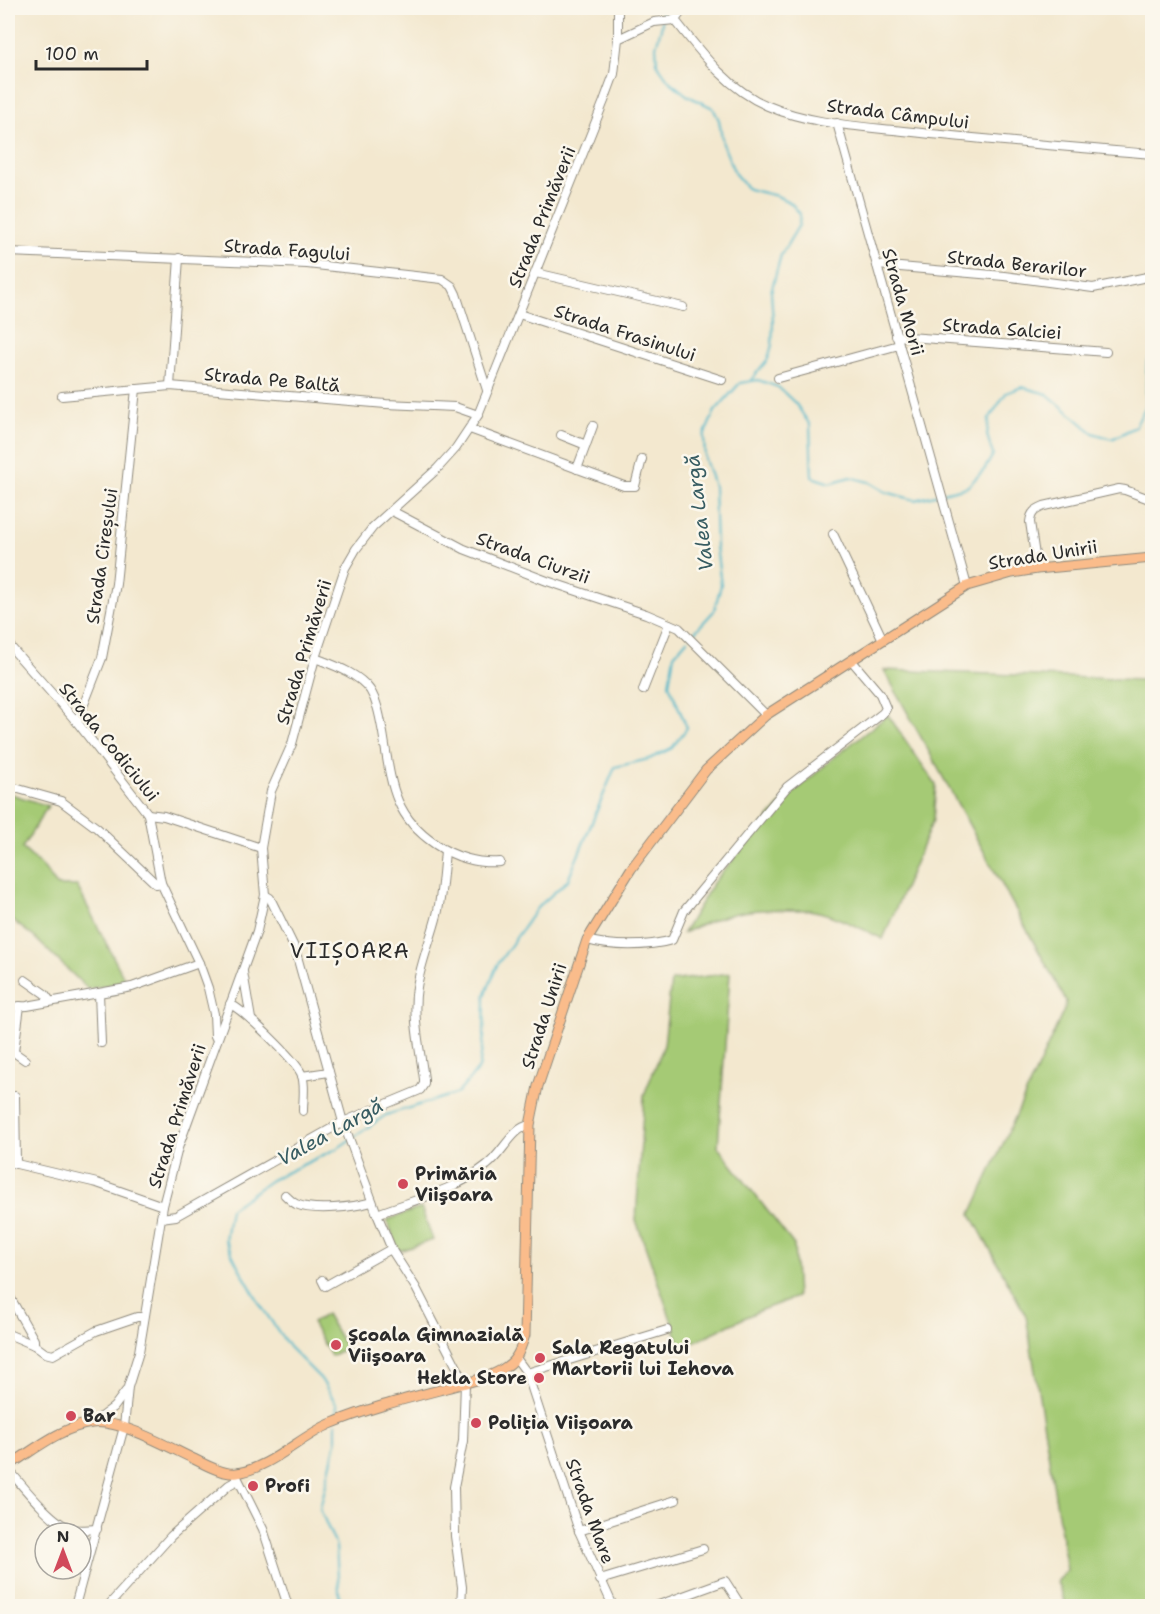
<svg xmlns="http://www.w3.org/2000/svg" width="1160" height="1614" font-family="'Shantell Sans',sans-serif">
<style>
.green{fill:#a5ca74;stroke:#687a50;stroke-width:1.5}
.lines{fill:none;stroke-linecap:round;stroke-linejoin:round}
.stream{stroke:#4cb6c9;stroke-width:2}
.minor-casing{stroke:#8f8a7d;stroke-width:10}
.major-casing{stroke:#8f8a7d;stroke-width:11}
.minor{stroke:#fff;stroke-width:8}
.major{stroke:#fabc8b;stroke-width:9}
.poi-dot{fill:#d1495b;stroke:#fbf7ec;stroke-width:2}
.labels{text-anchor:middle;stroke-width:5;stroke-linejoin:round;paint-order:stroke}
.street-label{font-size:18px;fill:#2b2b2b;stroke:#fbf7ec}
.poi-label{font-size:18px;font-weight:bold;fill:#2b2b2b;stroke:#fbf7ec;text-anchor:start}
.water-label{font-size:20px;font-style:italic;fill:#375c62;stroke:#fbf7ec}
.quarter-label{font-size:21px;letter-spacing:1.5px;fill:#2b2b2b;stroke:#fbf7ec}
</style>
<rect width="100%" height="100%" fill="#fbf7ec"/>
<filter id="ink" filterUnits="userSpaceOnUse"><feTurbulence type="fractalNoise" baseFrequency=".0167" numOctaves="2"/><feDisplacementMap in="SourceGraphic" scale="12" xChannelSelector="R" yChannelSelector="G"/><feConvolveMatrix kernelMatrix="1 2 1 2 8 2 1 2 1" color-interpolation-filters="sRGB"/></filter>
<filter id="wash" filterUnits="userSpaceOnUse"><feTurbulence type="fractalNoise" baseFrequency=".008" numOctaves="4" result="noise"/><feDisplacementMap in="SourceGraphic" scale="24" xChannelSelector="R" yChannelSelector="G"/><feGaussianBlur stdDeviation="1.35" result="paint"/><feColorMatrix in="noise" values="0 0 0 0 0 0 0 0 0 0 0 0 0 0 0 0 0 1.4 0 .05"/><feComposite in="paint" operator="in"/></filter>
<g filter="url(#wash)">
<rect width="100%" height="100%" fill="#f3e8cf"/>
<!-- green -->
<g class="green">
<path d="M884,670l258,10 10,-6v932h-86l-9,-24 10,-12 -41,-254 -55,-102 94,-206 1,-7z"/>
<path d="M888,715l48,70 -3,35 -50,119c-18,-9 -50,-25 -69,-28 -7,-2 -16,-1 -23,-1 -43,-3 -69,4 -108,23l30,-50 68,-79 50,-44z"/>
<path d="M8,793l40,13 -26,42 22,20 13,18h20l49,96 -38,7 -54,-52 -26,-20z"/>
<path d="M730,973l-12,174 76,98 3,52 -36,13 -80,38 -45,-128 8,-125 20,-50 7,-64z"/>
<path d="M421,1208l12,32 -34,11 -12,-31z"/>
<path d="M326,1314l20,34 -15,8 -19,-33z"/>
</g>
<g class="lines">
<!-- stream -->
<g class="stream">
<path d="M662,8v17l-6,21 1,18 12,17 19,15 25,12 6,12 4,24 12,30 13,15 29,7 14,7 9,11 -1,11 -18,30 -10,37 2,30 -1,23 -4,14 -17,21"/>
<path d="M691,636l23,-25 7,-26 -5,-39 -2,-60 -9,-27 -1,-23 11,-25 25,-28 18,-3 20,7 18,17 14,21 2,52 18,6 20,-6 19,5 17,10 29,8 52,-13 17,-17 9,-15 -6,-20 2,-16 17,-26 16,-6 25,7 46,39 19,6 23,-12 11,-21 1,-44 5,-6"/>
<path d="M336,1418l1,-13 -16,-26 -32,-32 -28,-41 -24,-42 -12,-24 5,-31 41,-29 67,-32 48,-33 72,-22 21,-25 5,-32 1,-40 12,-31 40,-57 31,-28 47,-113 34,-8 23,-11 15,-20 -18,-44 5,-29 13,-15"/>
<path d="M336,1423v19l-16,67 16,37 4,60"/>
</g>
</g>
</g>
<g filter="url(#ink)">
<g class="lines">
<defs>
<g id="minor">
<path d="M618,8v31"/>
<path d="M675,20c26,33 54,70 93,86 42,18 90,20 135,25 83,9 166,16 249,23"/>
<path d="M675,20l9,-12"/>
<path d="M837,123l130,463"/>
<path d="M8,252l299,12 135,15 10,7 4,8 31,96"/>
<path d="M877,265l127,11 89,12 59,-12"/>
<path d="M536,273l147,34"/>
<path d="M519,314l203,66"/>
<path d="M896,336l210,16"/>
<path d="M778,378l121,-33"/>
<path d="M170,386l9,-128"/>
<path d="M62,396l108,-10 216,18 69,3 23,8"/>
<path d="M470,429l154,57h11l7,-27"/>
<path d="M561,435l25,10"/>
<path d="M577,469l16,-43"/>
<path d="M392,511l72,38 83,32 99,33 33,14 87,87"/>
<path d="M833,534l50,106"/>
<path d="M1037,569l-7,-47c1,-10 5,-12 14,-16l75,-17 6,1 27,10"/>
<path d="M8,644l69,78 71,92 13,69 38,80 9,25 6,26 1,22 2,4"/>
<path d="M315,658c18,7 43,15 55,32 8,13 10,28 13,43 8,48 9,82 52,111 19,13 43,20 65,18"/>
<path d="M643,690l26,-66"/>
<path d="M77,722l25,-64 14,-74 20,-195"/>
<path d="M8,786l53,15 36,27 59,56 5,-1"/>
<path d="M148,814l16,2 97,32"/>
<path d="M265,895l5,3 25,51 48,173 34,92 16,38 23,36 49,95 -2,58 -9,46 1,49 7,51 -1,19"/>
<path d="M587,940c23,7 62,7 85,0l12,-29 103,-124 96,-74 3,-5 -6,-14 -28,-33"/>
<path d="M243,972l8,47"/>
<path d="M25,980l20,14 5,7"/>
<path d="M99,993l2,50"/>
<path d="M230,1004c15,7 64,55 71,69 5,10 2,27 2,38"/>
<path d="M20,1006l-6,45 1,2 10,7"/>
<path d="M8,1007l19,-1 105,-19 67,-24"/>
<path d="M302,1076l27,-4"/>
<path d="M15,1096l1,68"/>
<path d="M8,1162l89,21 66,23"/>
<path d="M285,1195c3,3 7,7 11,9 18,8 58,3 76,-2"/>
<path d="M377,1214c37,-14 79,-24 110,-49 15,-11 26,-38 43,-40"/>
<path d="M161,1218l15,-2 167,-94 77,-32 4,-6v-5c-4,-30 -12,-62 -7,-92 4,-25 14,-48 20,-72 5,-21 6,-43 8,-64"/>
<path d="M322,1280l3,6 66,-37"/>
<path d="M11,1299l23,41v5"/>
<path d="M8,1334l26,11 11,8 8,2 43,-24 41,-14h7"/>
<path d="M516,1358l11,15 52,158 34,75"/>
<path d="M527,1373l140,-43"/>
<path d="M94,1422l20,-15 12,-16"/>
<path d="M8,1469c13,15 46,57 65,60 8,2 16,0 24,0"/>
<path d="M237,1477l26,52 25,77"/>
<path d="M579,1531l97,-31"/>
<path d="M600,1580l103,-31"/>
<path d="M75,1606l49,-179 4,-40 11,-35 24,-146 15,-58 79,-217 8,-36 -4,-47 10,-57 21,-47 23,-86 30,-90 11,-19 17,-22 64,-58 19,-21 22,-33 126,-314 10,-27 4,-35 36,-17 21,-2"/>
<path d="M108,1606l63,-70 58,-51 9,-5"/>
<path d="M656,1606l69,-25 16,25"/>
</g>
<path id="major" d="M8,1466c26,-16 53,-39 84,-43 28,-4 76,24 102,36 12,6 30,16 43,14 33,-5 63,-36 93,-49 36,-15 75,-25 113,-35 20,-6 47,-10 64,-23 11,-7 14,-19 18,-31l5,-210 8,-39 49,-146 44,-71 75,-99 60,-55 201,-129 45,-13 25,-4 115,-11"/>
</defs>
<!-- minor casing -->
<use href="#minor" class="minor-casing"/>
<!-- major casing -->
<use href="#major" class="major-casing"/>
<!-- minor -->
<use href="#minor" class="minor"/>
<!-- major -->
<use href="#major" class="major"/>
</g>
</g>
<!-- markers -->
<g class="poi-dot">
<circle cx="403" cy="1184" r="6"/>
<circle cx="336" cy="1345" r="6"/>
<circle cx="540" cy="1358" r="6"/>
<circle cx="539" cy="1378" r="6"/>
<circle cx="71" cy="1416" r="6"/>
<circle cx="476" cy="1423" r="6"/>
<circle cx="253" cy="1486" r="6"/>
</g>
<g class="labels">
<!-- street labels -->
<g class="street-label">
<text transform="translate(898 114) rotate(7)" y="6">Strada Câmpului</text>
<text transform="translate(542 217) rotate(-68)" y="6">Strada Primăverii</text>
<text transform="translate(287 250) rotate(4)" y="6">Strada Fagului</text>
<text transform="translate(1017 264) rotate(6)" y="6">Strada Berarilor</text>
<text transform="translate(903 302) rotate(74)" y="6">Strada Morii</text>
<text transform="translate(1002 329) rotate(4)" y="6">Strada Salciei</text>
<text transform="translate(625 333) rotate(18)" y="6">Strada Frasinului</text>
<text transform="translate(272 380) rotate(5)" y="6">Strada Pe Baltă</text>
<text transform="translate(1043 555) rotate(-9)" y="6">Strada Unirii</text>
<text transform="translate(102 556) rotate(-82)" y="6">Strada Cireșului</text>
<text transform="translate(533 558) rotate(20)" y="6">Strada Ciurzii</text>
<text transform="translate(304 652) rotate(-73)" y="6">Strada Primăverii</text>
<text transform="translate(109 742) rotate(51)" y="6">Strada Codiciului</text>
<text transform="translate(544 1016) rotate(-72)" y="6">Strada Unirii</text>
<text transform="translate(177 1116) rotate(-72)" y="6">Strada Primăverii</text>
<text transform="translate(590 1511) rotate(70)" y="6">Strada Mare</text>
</g>
<!-- poi labels -->
<g class="poi-label">
<text x="415" y="1180">Primăria<tspan x="415" dy="21">Viişoara</tspan></text>
<text x="348" y="1341">Şcoala Gimnazială<tspan x="348" dy="21">Viişoara</tspan></text>
<text x="552" y="1354">Sala Regatului<tspan x="552" dy="21">Martorii lui Iehova</tspan></text>
<text x="527" y="1384" text-anchor="end">Hekla Store</text>
<text x="83" y="1422">Bar</text>
<text x="488" y="1429">Poliția Viișoara</text>
<text x="265" y="1492">Profi</text>
</g>
<!-- water labels -->
<g class="water-label">
<text transform="translate(699 513) rotate(-97)" y="7">Valea Largă</text>
<text transform="translate(330 1132) rotate(-29)" y="7">Valea Largă</text>
</g>
<!-- quarter labels -->
<g class="quarter-label">
<text x="350" y="958">VIIȘOARA</text>
</g>
</g>
<!-- margin -->
<rect width="1160" height="1614" fill="none" stroke="#fbf7ec" stroke-width="30"/>
<!-- north arrow -->
<g transform="translate(63 1551)"><circle r="28" fill="#fbf7ec" stroke="#a8a59f" stroke-width="1.5"/>
<path d="M0-4.5L10 22L0 15L-10 22Z" fill="#d1495b"/>
<text y="-9" font-size="16" font-weight="bold" text-anchor="middle" fill="#2b2b2b">N</text>
</g>
<!-- scale -->
<path d="M36 60v9h111v-9" fill="none" stroke="#2b2b2b" stroke-width="3"/>
<text x="45" y="60" font-size="18" fill="#2b2b2b" stroke="#fbf7ec" stroke-width="4.5" paint-order="stroke">100 m</text>
</svg>
